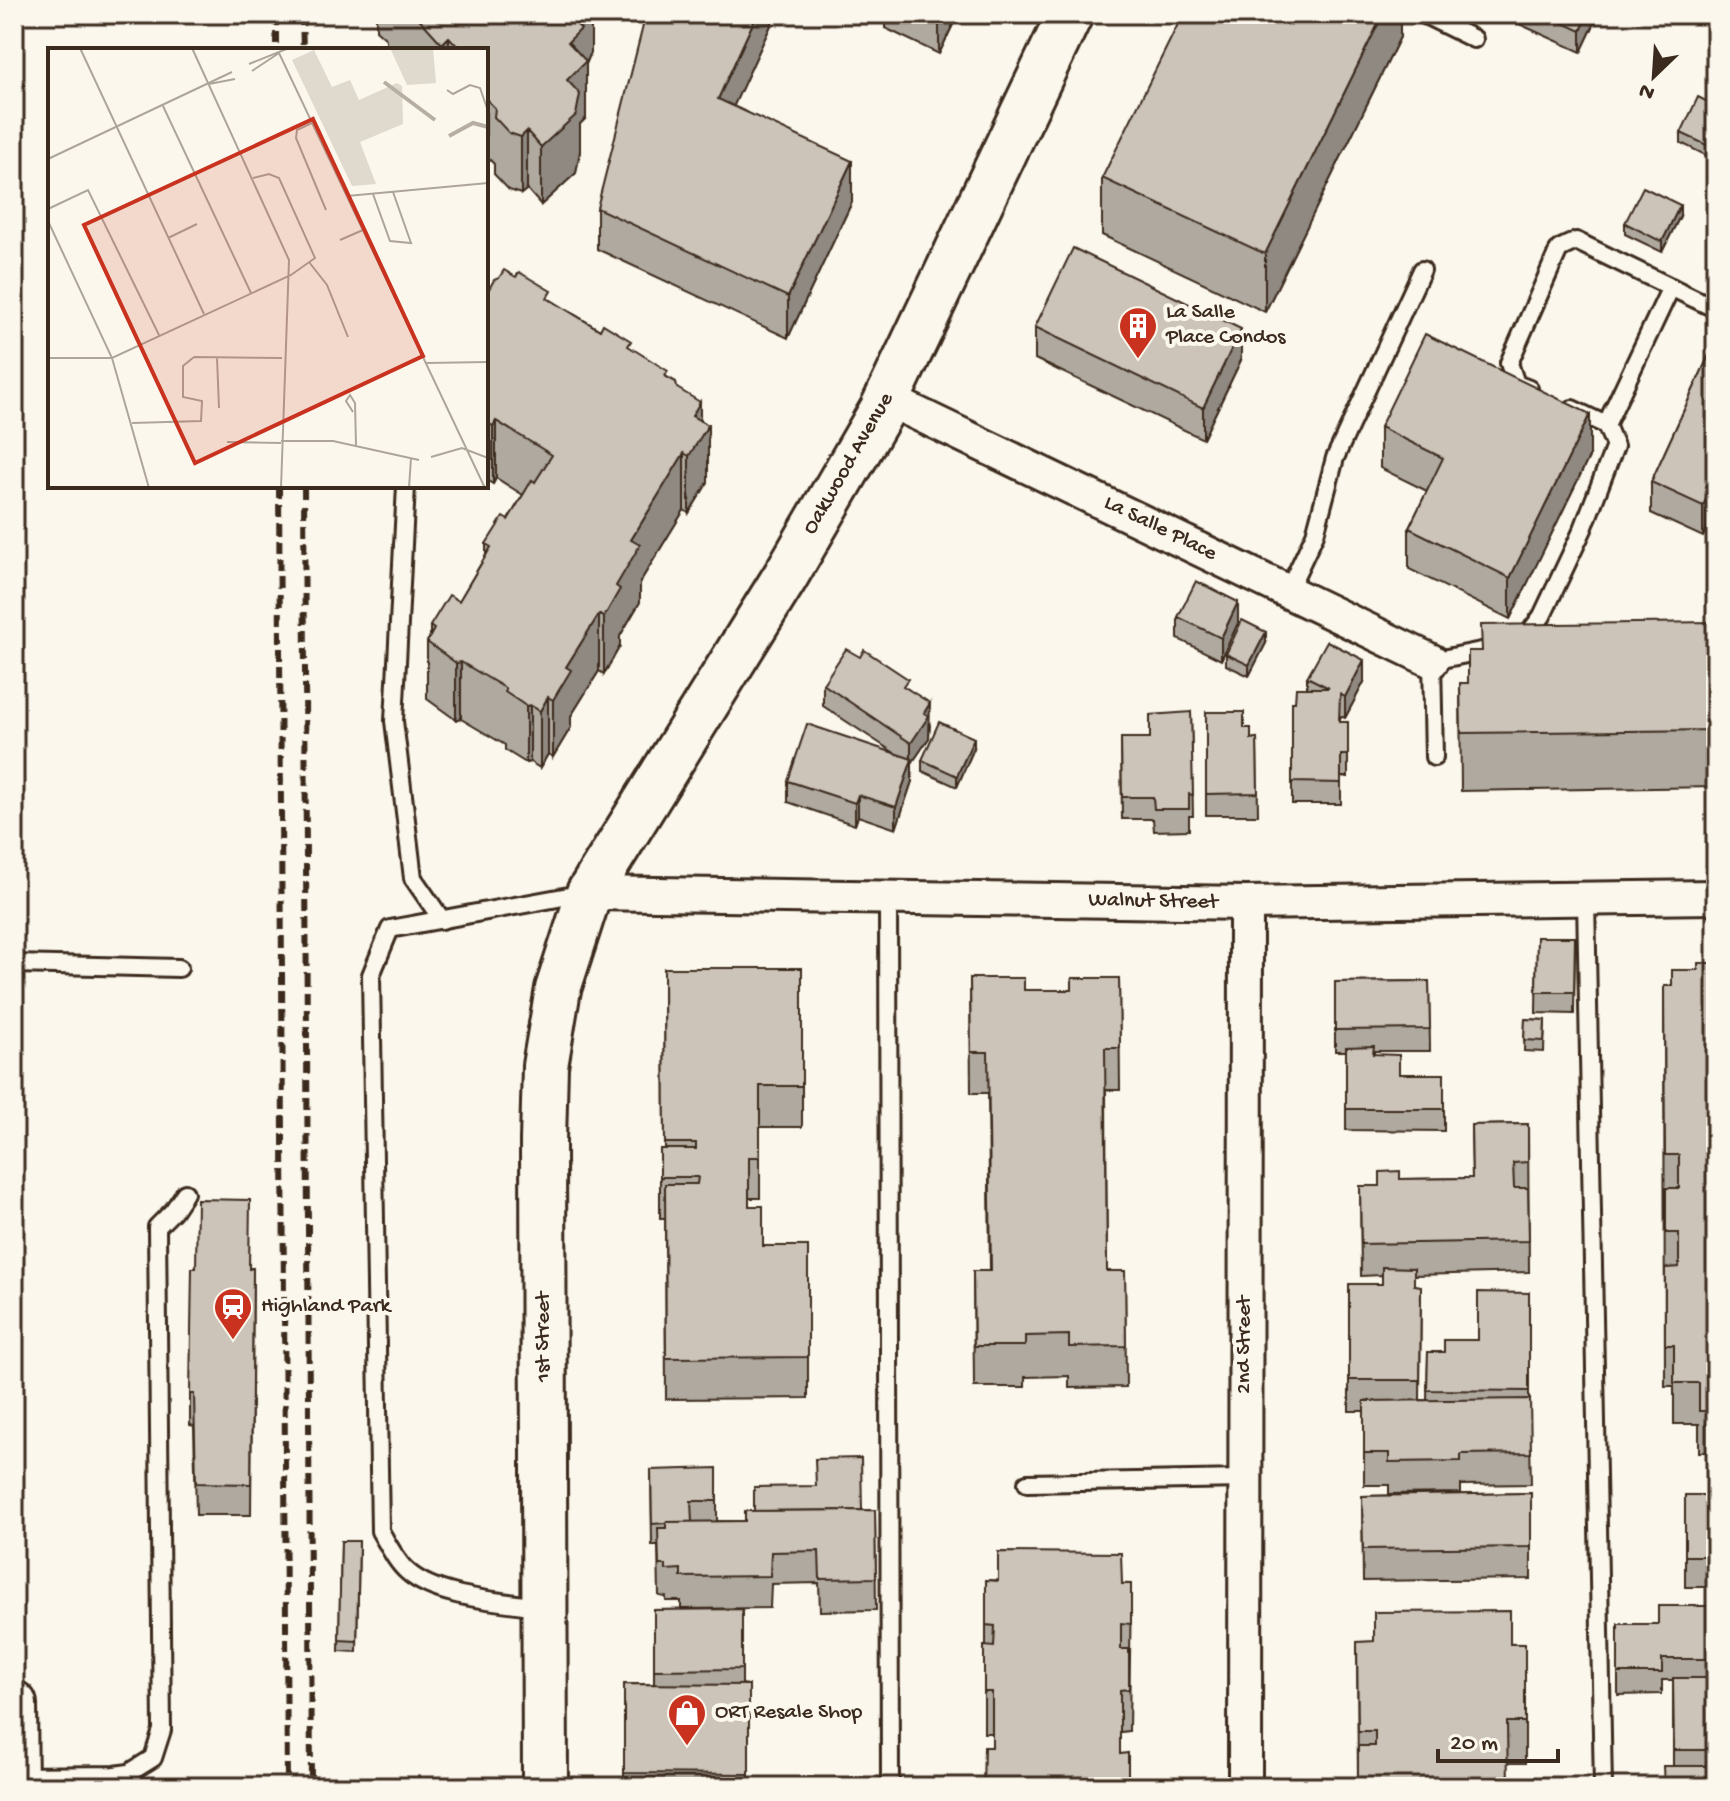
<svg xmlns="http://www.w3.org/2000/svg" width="1730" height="1801" viewBox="0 0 1730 1801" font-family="'Gochi Hand',sans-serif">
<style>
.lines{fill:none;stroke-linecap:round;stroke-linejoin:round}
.lane-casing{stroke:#3b2a1e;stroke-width:22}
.street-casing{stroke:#3b2a1e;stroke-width:38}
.secondary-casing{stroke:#3b2a1e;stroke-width:50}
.lane{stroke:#fbf7ec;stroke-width:16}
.street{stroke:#fbf7ec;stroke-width:32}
.secondary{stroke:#fbf7ec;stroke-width:44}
.rail{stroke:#3b2a1e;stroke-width:6;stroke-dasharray:12 6;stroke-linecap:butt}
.wall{fill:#afa99f;stroke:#3b2a1e;stroke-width:2}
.shaded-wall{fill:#8f8982;stroke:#3b2a1e;stroke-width:2}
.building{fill:#ccc4b9;stroke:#3b2a1e;stroke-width:2}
.labels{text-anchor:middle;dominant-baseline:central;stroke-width:8;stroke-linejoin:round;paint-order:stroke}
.poi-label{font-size:22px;fill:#3b2a1e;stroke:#fbf7ec;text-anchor:start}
.street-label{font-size:22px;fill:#3b2a1e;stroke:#fbf7ec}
.inset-river{fill:none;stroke:#b6aea2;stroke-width:4}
.inset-road{fill:none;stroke:#aea59a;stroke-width:2}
.view{fill:#c8321e;fill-opacity:0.15;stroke:#c8321e;stroke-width:4}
.inset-edge{fill:none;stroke:#3b2a1e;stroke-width:4}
</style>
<rect width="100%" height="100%" fill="#fbf7ec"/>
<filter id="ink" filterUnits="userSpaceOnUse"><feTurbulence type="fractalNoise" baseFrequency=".0125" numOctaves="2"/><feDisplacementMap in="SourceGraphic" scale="16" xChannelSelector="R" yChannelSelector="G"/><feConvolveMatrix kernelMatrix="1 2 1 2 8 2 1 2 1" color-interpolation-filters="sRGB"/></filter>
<g filter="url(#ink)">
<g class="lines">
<g class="lane-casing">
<g id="lane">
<path d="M1423,14L1474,39"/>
<path d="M1529,389L1516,384L1509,363L1559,249L1576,241L1716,309"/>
<path d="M1606,425L1671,287"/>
<path d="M406,486L394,721L413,878L442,920"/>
<path d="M1288,591L1315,534L1335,458L1422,270"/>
<path d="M1523,641L1542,616L1583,529L1615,446L1606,425L1572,409"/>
<path d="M1434,757L1432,661L1501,647"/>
<path d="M888,897L890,1787"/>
<path d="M1586,899L1603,1787"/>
<path d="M14,964L179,968"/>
<path d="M1027,1483L1245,1479"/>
<path d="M544,1608C505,1601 438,1599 408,1572C396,1562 388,1544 380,1531L371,975L390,929L585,893"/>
<path d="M16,1776L115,1775L129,1773L153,1758L162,1730L157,1227L173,1211L185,1193"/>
</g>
</g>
<g class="street-casing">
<g id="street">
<path d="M887,399L1432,661"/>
<path d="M589,893L1246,903L1716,897"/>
<path d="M1245,1787L1246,903"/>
</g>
</g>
<g class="secondary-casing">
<g id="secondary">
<path d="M14,1704L15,1787"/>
<path d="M545,1787L543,1141L545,1066L558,989L589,893L785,577L882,410L1070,14"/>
</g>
</g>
<use href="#lane" class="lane"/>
<use href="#street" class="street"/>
<use href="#secondary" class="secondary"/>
<g class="rail">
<path d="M276,14V50"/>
<path d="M302,14L303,50"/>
<path d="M279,486L287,1787"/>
<path d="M304,486L311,1787"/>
</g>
</g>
<g class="wall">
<path d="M376,14H591V52L586,64V118L580,124V151L576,173L541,205L527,189L521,194L509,190L494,174V164L486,156V50H388L386,48V39L376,30Z"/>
<path d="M772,14V23L733,106L852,202L788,338L597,249V208Z"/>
<path d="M885,14H958L939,54L885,28Z"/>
<path d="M1400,14V37L1265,312L1102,235V178Z"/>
<path d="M1517,14H1599L1581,52L1517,23Z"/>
<path d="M1716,106L1715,160L1681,143V133Z"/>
<path d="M1680,216L1662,252L1625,234V223Z"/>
<path d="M486,294L551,300L631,349L668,378L677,388L700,421L708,482L689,513L684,510L640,582V602L620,636V646L604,674L599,671L571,716V727L553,757L548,754L540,768L530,762L526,763L505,750V745L461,719L456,720L427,699V642L430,636V626L459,601L486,555V544L508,520L523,495L496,478L493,484L486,480Z"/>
<path d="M1035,327L1241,360L1203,439L1035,359Z"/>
<path d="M1716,340V509L1703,537L1651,513V482Z"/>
<path d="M1380,427L1590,455L1510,619L1409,569V528L1427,491L1380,468Z"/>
<path d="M1178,617L1238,623L1221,660L1178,639Z"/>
<path d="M1716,622V787L1461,791L1460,683H1468L1481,651Z"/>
<path d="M1266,643L1249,676L1226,665V654Z"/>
<path d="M1307,677L1364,682L1345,718L1340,716V722H1348V777H1341V804H1292V702H1295L1307,688Z"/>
<path d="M823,684L908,689L930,725L929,738L912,763V781L896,829L858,816L855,825L788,802V781L896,754L823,706Z"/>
<path d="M1191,712L1193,816H1189V830L1154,831L1153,819H1122L1121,738H1150Z"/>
<path d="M1206,712L1244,728L1251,739L1257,738L1258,815H1206Z"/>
<path d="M974,748L957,787L922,771V760Z"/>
<path d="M1537,937H1575L1574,1014L1536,1013Z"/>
<path d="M1716,963V1452H1699V1424H1674V1386H1665L1664,986H1672L1698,970Z"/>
<path d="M664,968H802V1127H760V1198H749V1206L763,1246H808V1398L666,1399L665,1218H660V1149H665Z"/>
<path d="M970,978L1024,990H1072L1119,978L1120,1090H1106L1107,1271H1125L1126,1387L1069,1388V1376L1025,1377V1387H974L973,1271H990L988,1093H971Z"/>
<path d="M1429,981L1430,1051H1374V1054L1399,1074H1444V1131L1346,1130V1051H1335V982Z"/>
<path d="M1525,1019L1545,1020L1544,1052L1524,1051Z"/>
<path d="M1528,1124L1529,1272L1414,1275V1285L1421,1286L1420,1400H1427L1428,1352H1444L1478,1340L1529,1293V1399L1531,1484L1461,1485V1493L1389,1494V1485H1364V1411H1349V1284H1382V1275L1361,1276L1360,1186H1380L1400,1179L1472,1178L1471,1125Z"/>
<path d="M250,1268H253L251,1515H196L194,1426L190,1425V1394Z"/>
<path d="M651,1470L717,1501V1521H745L875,1510L876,1610L820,1611L819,1583L771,1584L770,1608L681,1609V1601H666V1597L659,1596L658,1545H652Z"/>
<path d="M1531,1493V1579L1363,1581L1362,1496Z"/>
<rect x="1685" y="1495" width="31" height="92"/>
<path d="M341,1541H359L357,1652L339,1651Z"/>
<path d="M986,1580L1131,1584L1129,1731L992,1747V1733H984V1646H986Z"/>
<path d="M1716,1606V1680H1712V1691H1716V1787L1673,1766V1680H1662V1694L1618,1695V1624H1658Z"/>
<path d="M742,1609V1684L749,1685V1787H624V1684H654V1610Z"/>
<path d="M1357,1642L1525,1644V1763H1508L1358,1787Z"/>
</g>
<g class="shaded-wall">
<path d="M583,14H591V52L586,64V118L580,124V151L576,173L541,205V147L568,42L578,26Z"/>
<path d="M757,14H772V23L718,140V99Z"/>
<path d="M942,14H958L939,54V22Z"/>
<path d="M1383,14H1400V37L1265,312V254Z"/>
<path d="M1588,14H1599L1581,52V31Z"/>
<path d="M449,37V50H442V44Z"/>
<path d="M527,131V189L521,194V137Z"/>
<path d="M852,161V202L788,338V297Z"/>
<path d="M1680,205V216L1662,252V242Z"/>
<path d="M1241,329V360L1203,439V408Z"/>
<path d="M700,402V437L708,425V482L689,513V456L692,416Z"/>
<path d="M1590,414V455L1510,619V578Z"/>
<path d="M496,421V478L493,484V426Z"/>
<path d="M684,453V510L640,582V602L620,636V646L604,674V617L616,586L631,540Z"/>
<path d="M1716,477V509L1703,537V506Z"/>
<path d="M1238,602V623L1221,660V638Z"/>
<path d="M599,614V671L571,716V727L553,757V700L566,667Z"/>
<path d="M1266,632V643L1249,676V665Z"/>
<path d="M1364,660V682L1345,718V697Z"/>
<path d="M461,662V719L456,720V663Z"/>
<path d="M548,697V754L540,768V711Z"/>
<path d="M930,703L929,738L912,763V781L896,829V807L911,762V743L924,713Z"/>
<path d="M530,705V762L526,763V706Z"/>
<path d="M974,738V748L957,787V776Z"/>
<path d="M858,795V816L855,825V803Z"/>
</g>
<g class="building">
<path d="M415,14H583L578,26L581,29L568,42L586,61L567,80L580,94L576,115L541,147L527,131L521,137L509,133L494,117L495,108L486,99V50H461L449,37L442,44Z"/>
<path d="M646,14H757L718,99L852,161L788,297L597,208Z"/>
<path d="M922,14H942L939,22Z"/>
<path d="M1183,14H1383L1265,254L1102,178Z"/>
<path d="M1544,14H1588L1581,31Z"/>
<path d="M1698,97L1716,106L1715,149L1681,133Z"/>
<path d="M1643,187L1680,205L1662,242L1625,223Z"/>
<path d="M1073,248L1241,329L1203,408L1035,327Z"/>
<path d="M504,270L516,277L519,272L551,291L547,298L600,330L603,324L631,341L628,346L668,371L665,376L676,382L677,388L700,402L692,416L708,425L689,456L684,453L631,540L640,545L616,586L620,589L604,617L599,614L566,667L571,670L553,700L548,697L540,711L530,705L526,706L505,692V688L461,662L456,663L427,642L434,629L430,626L449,595L459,601L491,547L486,544L503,517L508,520L532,480L535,482L552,455L496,421L493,426L486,422V294L494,280L499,278Z"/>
<path d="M1425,334L1590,414L1510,578L1409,528L1443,458L1380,427Z"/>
<path d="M1716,340V477L1703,506L1651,482Z"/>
<path d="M1196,581L1238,602L1221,638L1178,617Z"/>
<path d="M1242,620L1266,632L1249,665L1226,654Z"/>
<path d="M1716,622V730L1461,733L1460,683H1468V651H1482L1481,625Z"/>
<path d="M1327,641L1364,660L1345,697L1340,694L1339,722H1348V755H1341V783L1292,782V702H1295L1296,688H1329L1307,677Z"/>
<path d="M846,649L860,657L864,650L908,679L903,686L930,703L924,713L929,716L911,743L823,684Z"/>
<path d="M1191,712L1193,795L1189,794V809H1154L1153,797H1122L1121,738H1150V715Z"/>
<path d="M1206,712H1244V728H1251V739L1257,738L1258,793L1206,794Z"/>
<path d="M939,722L974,738L957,776L922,760Z"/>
<path d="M807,724L912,759L896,807L858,795L855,803L788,781Z"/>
<path d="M1537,937H1575L1574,992H1536Z"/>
<path d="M1698,963H1716V1411H1699V1383H1674V1345H1665V1268L1679,1267V1233H1666V1188H1679V1155H1665L1664,986H1672V970H1698Z"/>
<path d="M664,968H802V1086H760V1157H749V1206H763V1246H808V1357L666,1358L665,1184H697L698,1177H660V1149H696V1143H665Z"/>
<path d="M970,978H1024V990H1072V978H1119L1120,1048H1105L1107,1271H1125L1126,1346L1069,1347V1335L1025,1336V1346H974L973,1271H991L988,1052H971Z"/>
<path d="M1429,981L1430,1029L1335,1030V982Z"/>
<path d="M1525,1019L1545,1020L1544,1041L1524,1040Z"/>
<path d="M1374,1046L1373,1054L1399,1055V1074H1444V1109H1346V1047Z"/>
<path d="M1528,1124V1162L1513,1163L1514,1188H1528L1529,1241L1361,1244L1360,1186H1380V1172L1400,1171V1179L1472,1178L1471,1125Z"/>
<path d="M197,1199L250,1200L249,1269L253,1268L251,1484L196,1483L194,1394H190L192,1268H196Z"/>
<path d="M1382,1267L1414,1268V1285L1421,1286L1420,1380H1349V1284H1382Z"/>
<path d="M1478,1292L1529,1293V1391L1427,1390L1428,1352H1444V1340H1478Z"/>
<path d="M1530,1399L1531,1453L1461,1454V1461L1389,1462V1453H1364V1401Z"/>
<path d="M861,1458L862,1510L754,1511V1487L816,1486L815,1459Z"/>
<path d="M717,1468V1501H691L692,1522H666V1523L652,1524L651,1470Z"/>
<path d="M1531,1493V1547L1363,1549L1362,1496Z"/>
<rect x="1685" y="1495" width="31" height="61"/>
<path d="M875,1510L876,1578L820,1579L819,1551L771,1552L770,1576L681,1577V1569L666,1570V1565H659L658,1528H666V1522L745,1521V1511Z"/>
<path d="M341,1541H359L357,1641L339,1640Z"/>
<path d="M998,1552L1121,1553L1122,1584H1131V1624L1121,1623V1649H1129V1689L1120,1690V1754L1128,1753V1787H983L984,1747H992V1692H984V1646L994,1647L995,1626L986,1625V1580L998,1581Z"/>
<path d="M1658,1606H1716V1659H1662V1673H1618V1624H1658Z"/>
<path d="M742,1609V1669L654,1670V1610Z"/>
<path d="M1510,1611V1644H1525V1722H1507L1508,1787H1358V1746H1375V1731H1358L1357,1642L1374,1641V1612Z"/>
<path d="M1673,1678H1712V1691H1716V1750H1674Z"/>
<path d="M624,1684L749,1685V1774L624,1773Z"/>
<path d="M1663,1766H1716V1787H1664Z"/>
</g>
</g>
<defs>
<g id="building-pin" transform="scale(2)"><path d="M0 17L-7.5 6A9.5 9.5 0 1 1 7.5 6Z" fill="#c8321e" stroke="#fbf7ec"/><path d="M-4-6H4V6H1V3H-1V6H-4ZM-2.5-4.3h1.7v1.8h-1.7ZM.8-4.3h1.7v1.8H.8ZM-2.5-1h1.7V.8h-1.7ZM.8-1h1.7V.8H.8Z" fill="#fff"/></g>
<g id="station-pin" transform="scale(2)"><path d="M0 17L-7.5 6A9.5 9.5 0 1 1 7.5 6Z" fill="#c8321e" stroke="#fbf7ec"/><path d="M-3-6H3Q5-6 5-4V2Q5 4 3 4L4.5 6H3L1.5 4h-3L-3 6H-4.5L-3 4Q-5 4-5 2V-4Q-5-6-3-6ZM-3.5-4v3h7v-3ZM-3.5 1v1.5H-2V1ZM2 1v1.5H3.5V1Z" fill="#fff"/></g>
<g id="shop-pin" transform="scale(2)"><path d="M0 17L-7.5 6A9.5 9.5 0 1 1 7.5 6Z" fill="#c8321e" stroke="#fbf7ec"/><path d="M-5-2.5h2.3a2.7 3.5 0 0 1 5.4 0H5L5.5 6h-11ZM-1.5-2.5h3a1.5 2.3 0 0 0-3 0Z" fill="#fff"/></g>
</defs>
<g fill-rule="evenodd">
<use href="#building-pin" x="1138" y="326"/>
<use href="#station-pin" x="233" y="1307"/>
<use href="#shop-pin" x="687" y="1713"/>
</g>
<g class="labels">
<g class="poi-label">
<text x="1166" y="313">La Salle<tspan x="1166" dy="25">Place Condos</tspan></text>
<text x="261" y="1307">Highland Park</text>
<text x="715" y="1713">ORT Resale Shop</text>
</g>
<g class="street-label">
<text transform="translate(849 464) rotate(-60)">Oakwood Avenue</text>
<text transform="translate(1160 529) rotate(26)">La Salle Place</text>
<text transform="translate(1153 902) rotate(1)">Walnut Street</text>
<text transform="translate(544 1337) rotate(-90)">1st Street</text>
<text transform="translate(1245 1345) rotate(-90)">2nd Street</text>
</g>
</g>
<g transform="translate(48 48)">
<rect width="440" height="440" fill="#fbf7ec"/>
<path d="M342,0H385L388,35L359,37ZM266,2L284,39L302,32L311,52L349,35L354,38L355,76L312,94L328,136L304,138L244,12Z" fill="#dfd9ce"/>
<path class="inset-river" d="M336,34L387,72M401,88L425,75L440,79"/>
<path class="inset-road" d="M32,0L156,266M144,0L241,212L233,440M231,5L437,440M201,16L241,0M204,23L231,5M161,36L187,31M399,42L405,46L422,37L432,40L440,63M115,58L203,245M264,75L249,82L248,90L278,162M0,111L184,24M325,146L342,193L363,195L345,144M299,148L440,135M0,161L40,142L111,287M0,173L64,310L101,440M120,190L149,176M292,192L315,182M261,214L279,237L300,289M146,309L234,310M0,310H64L243,227L267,210L231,130L221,126L205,130M169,310L171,360M378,315L440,314M305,364L298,353L302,347L307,355L308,397M84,375L153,373L154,353L135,349V318L146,309M233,393H285L371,412M179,394L233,395M383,409L414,400L440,410M361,440L363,410"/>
<path class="view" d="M265,71L375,308L147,415L36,177Z"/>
<rect width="440" height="440" class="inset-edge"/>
</g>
<rect width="1730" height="1801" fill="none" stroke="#fbf7ec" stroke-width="48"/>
<rect x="24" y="24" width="1682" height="1753" fill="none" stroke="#3b2a1e" stroke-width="3" filter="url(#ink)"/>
<g transform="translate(1654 76) rotate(205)" stroke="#fbf7ec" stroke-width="6" paint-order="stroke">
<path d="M0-6L14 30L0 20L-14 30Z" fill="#3b2a1e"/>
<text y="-12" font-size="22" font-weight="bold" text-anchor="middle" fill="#3b2a1e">N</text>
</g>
<path d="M1438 1749v12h120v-12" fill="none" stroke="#3b2a1e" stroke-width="4"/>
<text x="1450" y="1749" font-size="24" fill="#3b2a1e" stroke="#fbf7ec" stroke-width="6" paint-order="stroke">20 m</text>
</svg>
